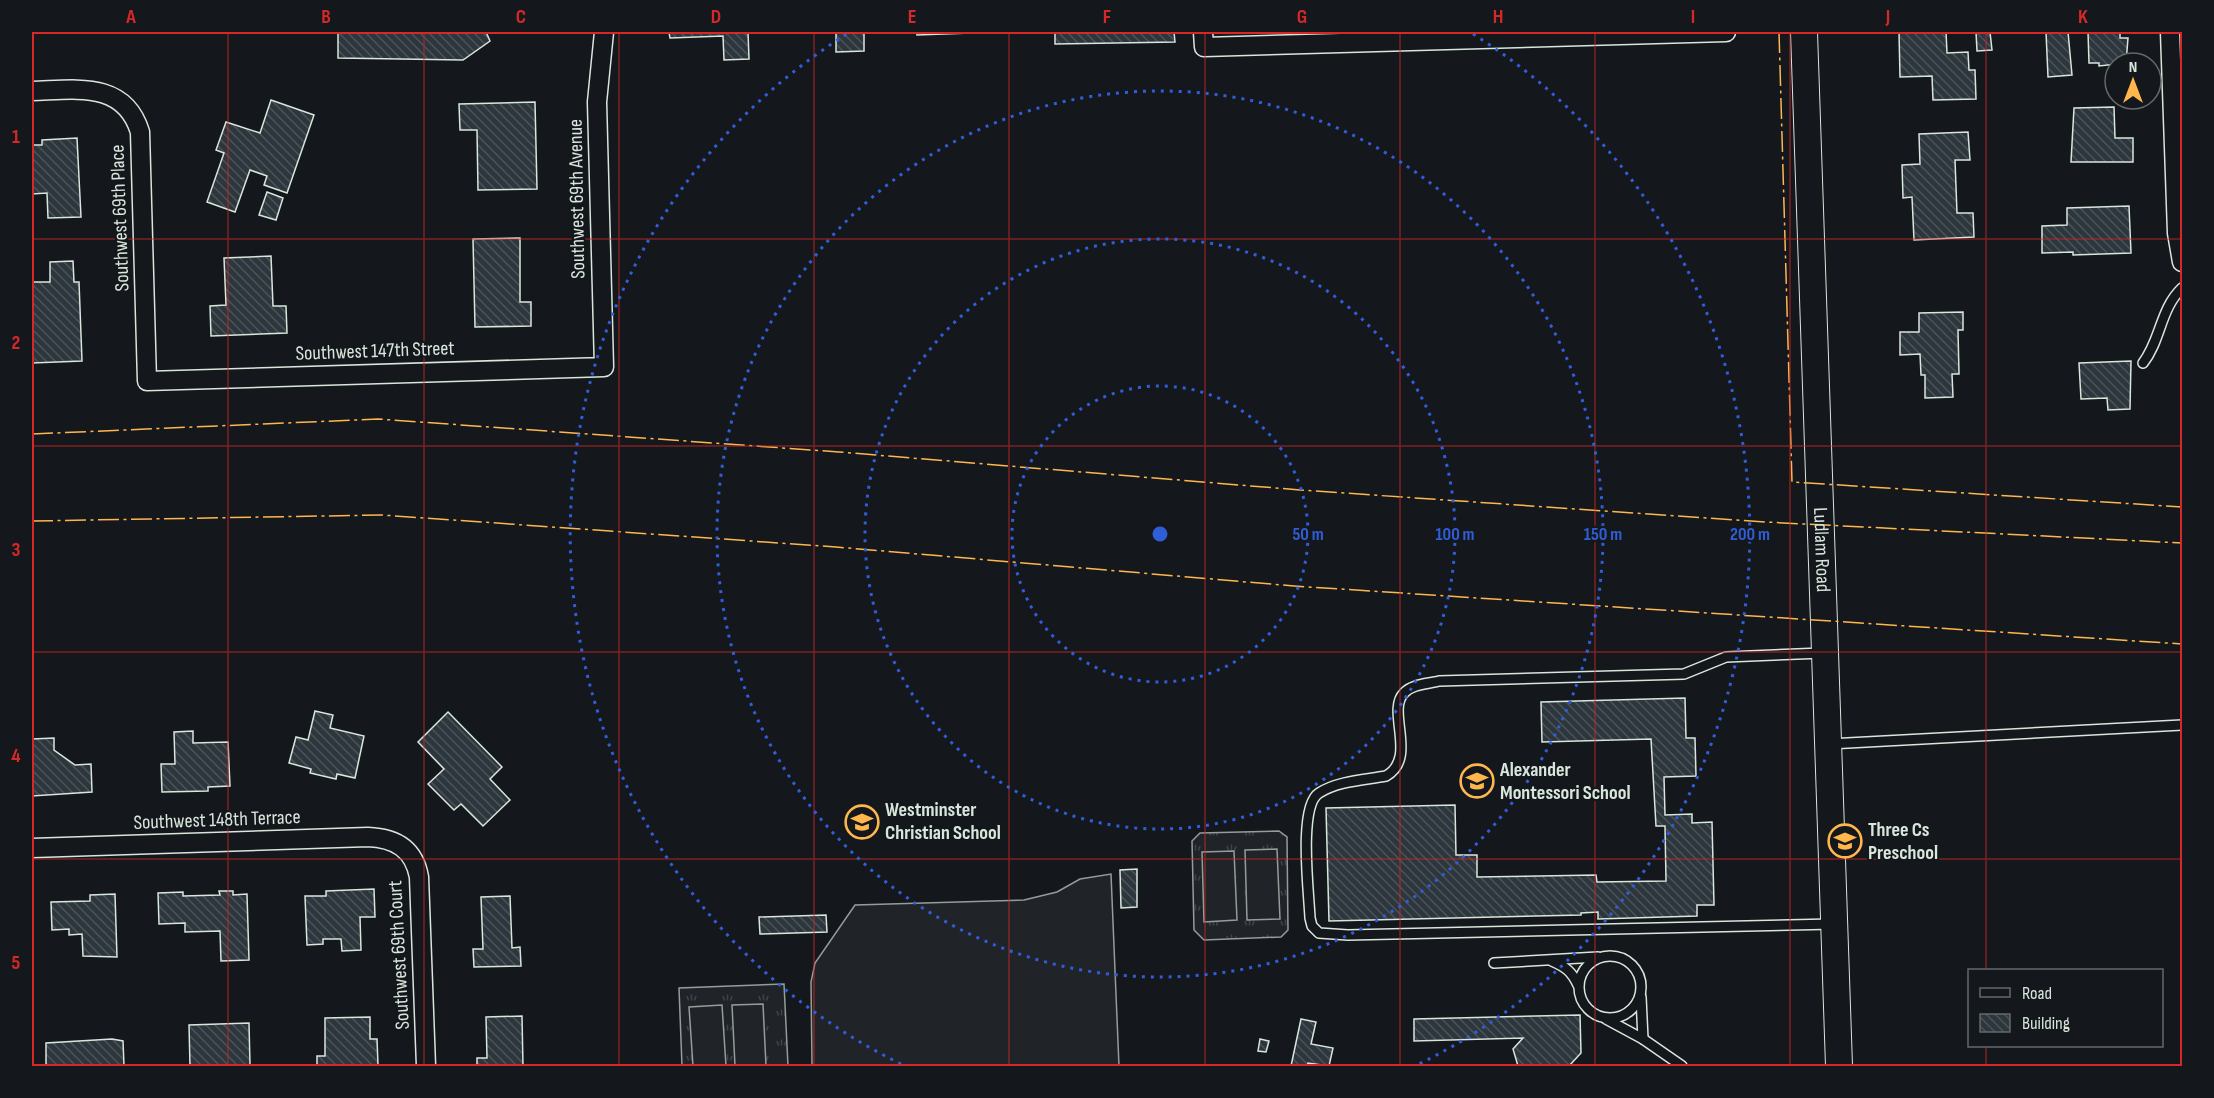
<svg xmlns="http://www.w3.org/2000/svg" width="2214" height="1098" viewBox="0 0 2214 1098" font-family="'Sofia Sans Condensed',sans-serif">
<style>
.grass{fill:url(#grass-tufts);stroke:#939e99;stroke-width:1.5}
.garden{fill:#202428;stroke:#939e99;stroke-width:1.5}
.building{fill:url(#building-back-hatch);stroke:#d8e6dc;stroke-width:1.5}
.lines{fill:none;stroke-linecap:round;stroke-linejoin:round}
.lane-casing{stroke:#d8e6dc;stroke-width:12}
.street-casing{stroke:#d8e6dc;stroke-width:21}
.secondary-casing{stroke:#d8e6dc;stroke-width:28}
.lane{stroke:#14181c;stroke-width:9}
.street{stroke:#14181c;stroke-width:18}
.secondary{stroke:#14181c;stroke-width:26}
.power{stroke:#ffb74d;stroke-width:1.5;stroke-dasharray:21 4.5 3 4.5;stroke-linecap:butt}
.grid{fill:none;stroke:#d62828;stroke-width:1.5;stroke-opacity:0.55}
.ring{fill:none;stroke:#305dd8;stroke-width:3;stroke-dasharray:3 6}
.labels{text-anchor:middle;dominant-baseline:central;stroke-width:4.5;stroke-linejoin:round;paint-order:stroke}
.street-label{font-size:20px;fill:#d8e6dc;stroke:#14181c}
.poi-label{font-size:20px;font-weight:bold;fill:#d8e6dc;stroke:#14181c;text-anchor:start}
.centre{fill:#305dd8;stroke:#14181c;stroke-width:3}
.ring-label{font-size:18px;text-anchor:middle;font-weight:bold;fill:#305dd8;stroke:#14181c;stroke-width:4.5;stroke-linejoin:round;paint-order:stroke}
.neatline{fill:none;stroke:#d62828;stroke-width:2}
.grid-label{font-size:20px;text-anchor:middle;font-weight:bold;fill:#d62828}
</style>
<defs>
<pattern id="grass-tufts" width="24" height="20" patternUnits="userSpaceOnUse" patternTransform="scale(1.5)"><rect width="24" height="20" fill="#202428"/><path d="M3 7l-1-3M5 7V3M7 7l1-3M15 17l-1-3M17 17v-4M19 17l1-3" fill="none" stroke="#404447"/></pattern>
<pattern id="building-back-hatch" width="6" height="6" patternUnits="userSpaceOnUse" patternTransform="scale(1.5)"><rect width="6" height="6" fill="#2c363c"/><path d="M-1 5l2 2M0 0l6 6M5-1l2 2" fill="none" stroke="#4a5358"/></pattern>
</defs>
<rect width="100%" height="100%" fill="#14181c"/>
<g class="grass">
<path d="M1279,831L1287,837L1288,930L1281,937L1204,940L1194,930L1192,841L1200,833Z"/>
<path d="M784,984L788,1066H682L679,988Z"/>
</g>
<g class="garden">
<path d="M1277,849L1280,919L1247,920L1245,850Z"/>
<path d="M1234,851L1237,920L1204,922L1202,852Z"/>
<path d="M1111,874L1119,1066H812L811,982L815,963L855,905L1024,900L1057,892L1080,879Z"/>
<path d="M763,1004L766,1066H735L732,1005Z"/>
<path d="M722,1005L726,1066H693L689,1007Z"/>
</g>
<g class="building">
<path d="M338,32H486L490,41L463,60L338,58Z"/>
<path d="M669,32H748L749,59L724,60L723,36L670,38Z"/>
<path d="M836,32H864V51L836,52Z"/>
<path d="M917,32H999L917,35Z"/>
<path d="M1055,32H1174L1175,42L1055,44Z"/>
<path d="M1899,32H1946L1947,53L1968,52L1969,70H1975L1976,99L1933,100L1932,76L1900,77Z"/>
<path d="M1976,32H1990L1992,50L1977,51Z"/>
<path d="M2046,32H2068L2072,75L2048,77Z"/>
<path d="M2088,32H2120V38H2128L2126,63L2099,66V63H2089Z"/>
<path d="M271,100L314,115L287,193L264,185L267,176L250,170L235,212L207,202L224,153L216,150L226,122L260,133Z"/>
<path d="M535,102L537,189L478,190L477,130H460L459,104Z"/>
<path d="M2114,107L2115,138H2133V162H2071L2074,108Z"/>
<path d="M1968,132L1970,160H1955L1957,213H1973L1974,237L1914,240L1912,197L1903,198L1902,165L1920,164L1919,134Z"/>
<path d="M77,138L81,217L48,218L47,193L32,194V145H42V140Z"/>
<path d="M267,192L283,198L276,220L259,215Z"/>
<path d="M2129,206L2131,253L2073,255V252L2042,253V226L2067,225V208Z"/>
<path d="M520,238V302H531V326L475,327L473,239Z"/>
<path d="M271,256L273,306H286L287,333L211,336L210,306L226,305L224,258Z"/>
<path d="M73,261L74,282H79L82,361L32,363V282H50V262Z"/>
<path d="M1963,312V330H1958L1959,374H1952L1953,397L1925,398V375H1921L1920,354L1900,355V332H1919V313Z"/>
<path d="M2131,361L2130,409L2108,410L2107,398L2081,399L2079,363Z"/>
<path d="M1685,698L1686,738H1695L1696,776L1664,777L1665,815L1692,814V823L1712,822L1714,905H1697V916L1598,919V912L1581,913V915L1329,921L1326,808L1455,805L1456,855H1477V877L1596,875L1597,882L1666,881L1665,826H1656L1651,739L1542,742L1541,702Z"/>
<path d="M315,711L333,715L330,728L364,736L355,778L337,774L336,779L310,773L311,769L289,763L296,737L308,740Z"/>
<path d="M448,712L502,767L490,779L510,800L483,826L461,804L454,810L428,784L444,769L418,742Z"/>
<path d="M193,731V743L228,742L230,786L208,787V791L162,792L161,764H175L174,732Z"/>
<path d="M54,738V750L75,765L91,764L92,792L32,796V739Z"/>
<path d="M1137,869V907L1121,908L1120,870Z"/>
<path d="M374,889L375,917H360L361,950L342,951L341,939H323V944L307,945L305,896H326V891Z"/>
<path d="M219,891H233V895L247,894L249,960L221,961L220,931L185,932V923L159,924L158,893L183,892V896L220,895Z"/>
<path d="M115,894L117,957L83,956L82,934L69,935V929L52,930L51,902L90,901V895Z"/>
<path d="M510,896L512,948L520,947L521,966L474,967L473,949H483L481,897Z"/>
<path d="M826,915L827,932L760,934L759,917Z"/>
<path d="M1580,1015L1581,1053L1569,1066H1518L1513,1049L1523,1038L1414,1041V1019Z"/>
<path d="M522,1016L523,1066H477V1058H487L486,1017Z"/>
<path d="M370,1017V1039H377L378,1065L317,1066V1056H325V1018Z"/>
<path d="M1301,1019L1316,1022L1311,1044L1333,1048L1329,1066L1308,1063L1307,1066H1291Z"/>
<path d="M249,1023L250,1065L190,1066L189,1025Z"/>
<path d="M112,1039L123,1041L124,1066H46V1043Z"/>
<path d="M1260,1039L1269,1041L1266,1052L1258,1051Z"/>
</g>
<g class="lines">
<g class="lane-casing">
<g id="lane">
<path d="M2143,363C2161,340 2160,309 2182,288"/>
<path d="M1823,653L1726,657L1684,674L1439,681C1428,684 1412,684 1404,693C1386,711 1418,758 1386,776C1364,780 1338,781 1319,793C1298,806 1309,893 1310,918L1312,926L1319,933L1348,935L1833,924"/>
<path d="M1829,744L2182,725"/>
<circle cx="1610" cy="987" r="31"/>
<path d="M1552,961C1566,967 1572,972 1578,985"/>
<path d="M1494,963L1598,957"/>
<path d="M1641,997L1643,1039"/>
<path d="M1606,1019L1643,1039L1682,1066"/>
</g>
</g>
<g class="street-casing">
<g id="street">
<path d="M1203,32L1204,47L1726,32"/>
<path d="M2170,32L2177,233L2182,262"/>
<path d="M32,91C75,90 124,80 140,132L147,381L604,367L597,102L604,32"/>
<path d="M32,848L368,837C395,838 414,849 419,877L426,1066"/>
</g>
</g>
<g class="secondary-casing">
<g id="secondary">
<path id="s1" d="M1804,32L1839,1066"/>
</g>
</g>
<use href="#lane" class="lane"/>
<use href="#street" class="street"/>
<use href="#secondary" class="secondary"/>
<g class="power">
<path d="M1779,32L1792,482L2182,507"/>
<path d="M32,434L378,419L839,452L1300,490L1765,522L2182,543"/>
<path d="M32,521L382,515L836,547L1294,586L2182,644"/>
</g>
</g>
<path class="grid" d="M228,32V1066M424,32V1066M619,32V1066M814,32V1066M1009,32V1066M1205,32V1066M1400,32V1066M1595,32V1066M1790,32V1066M1986,32V970M32,239H2182M32,446H2182M32,652H2182M32,859H2182M1986,1046V1066"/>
<g class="ring">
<circle cx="1160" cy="534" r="148"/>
<circle cx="1160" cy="534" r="295"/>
<circle cx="1160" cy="534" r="443"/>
<path d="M901 1064A590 590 0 0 1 847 34M1473 34A590 590 0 0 1 1419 1064"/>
</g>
<defs>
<g id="school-ring" transform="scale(1.725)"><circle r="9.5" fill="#14181c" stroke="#ffb74d" stroke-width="1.5"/><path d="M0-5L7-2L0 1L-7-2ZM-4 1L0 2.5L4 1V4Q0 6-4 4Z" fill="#ffb74d"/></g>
</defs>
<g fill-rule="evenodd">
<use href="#school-ring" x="1477" y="781"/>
<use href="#school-ring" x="862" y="822"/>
<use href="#school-ring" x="1845" y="841"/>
</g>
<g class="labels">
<g class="street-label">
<text transform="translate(577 199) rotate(-91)">Southwest 69th Avenue</text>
<text transform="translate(120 218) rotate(-92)">Southwest 69th Place</text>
<text transform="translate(375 351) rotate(-2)">Southwest 147th Street</text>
<text stroke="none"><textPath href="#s1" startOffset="518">Ludlam Road</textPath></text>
<text transform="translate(217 820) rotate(-2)">Southwest 148th Terrace</text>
<text transform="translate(399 955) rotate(-93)">Southwest 69th Court</text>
</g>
<g class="poi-label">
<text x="1500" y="770">Alexander<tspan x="1500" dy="23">Montessori School</tspan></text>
<text x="885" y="810">Westminster<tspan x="885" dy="23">Christian School</tspan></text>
<text x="1868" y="830">Three Cs<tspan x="1868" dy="23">Preschool</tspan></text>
</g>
</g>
<circle cx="1160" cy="534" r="9" class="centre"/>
<g class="ring-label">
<text x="1308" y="540">50 m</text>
<text x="1455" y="540">100 m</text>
<text x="1603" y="540">150 m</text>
<text x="1750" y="540">200 m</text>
</g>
<rect width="2214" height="1098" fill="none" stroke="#14181c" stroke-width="66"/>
<rect x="1968" y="969" width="195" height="78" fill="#14181c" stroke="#626a69" stroke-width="1.5"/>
<rect x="1980" y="988" width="30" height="9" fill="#14181c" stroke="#626a69" stroke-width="1.5"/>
<text x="2022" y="999" font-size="18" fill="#d8e6dc">Road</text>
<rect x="1980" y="1014" width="30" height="18" fill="url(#building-back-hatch)" stroke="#626a69" stroke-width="1.5"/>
<text x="2022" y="1029" font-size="18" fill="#d8e6dc">Building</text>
<g transform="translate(2133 81)"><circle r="28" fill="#14181c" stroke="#626a69" stroke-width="1.5"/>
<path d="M0-4.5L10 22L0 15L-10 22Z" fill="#ffb74d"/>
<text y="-9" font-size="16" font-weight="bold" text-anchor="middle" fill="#d8e6dc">N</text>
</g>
<rect x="33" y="33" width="2148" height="1032" class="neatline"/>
<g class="grid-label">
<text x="131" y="23">A</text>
<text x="326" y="23">B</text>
<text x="521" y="23">C</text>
<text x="716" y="23">D</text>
<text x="912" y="23">E</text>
<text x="1107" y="23">F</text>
<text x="1302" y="23">G</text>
<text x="1498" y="23">H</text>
<text x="1693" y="23">I</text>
<text x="1888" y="23">J</text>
<text x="2083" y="23">K</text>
<text x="16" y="143">1</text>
<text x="16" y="349">2</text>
<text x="16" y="556">3</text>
<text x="16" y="762">4</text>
<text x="16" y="969">5</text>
</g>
</svg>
